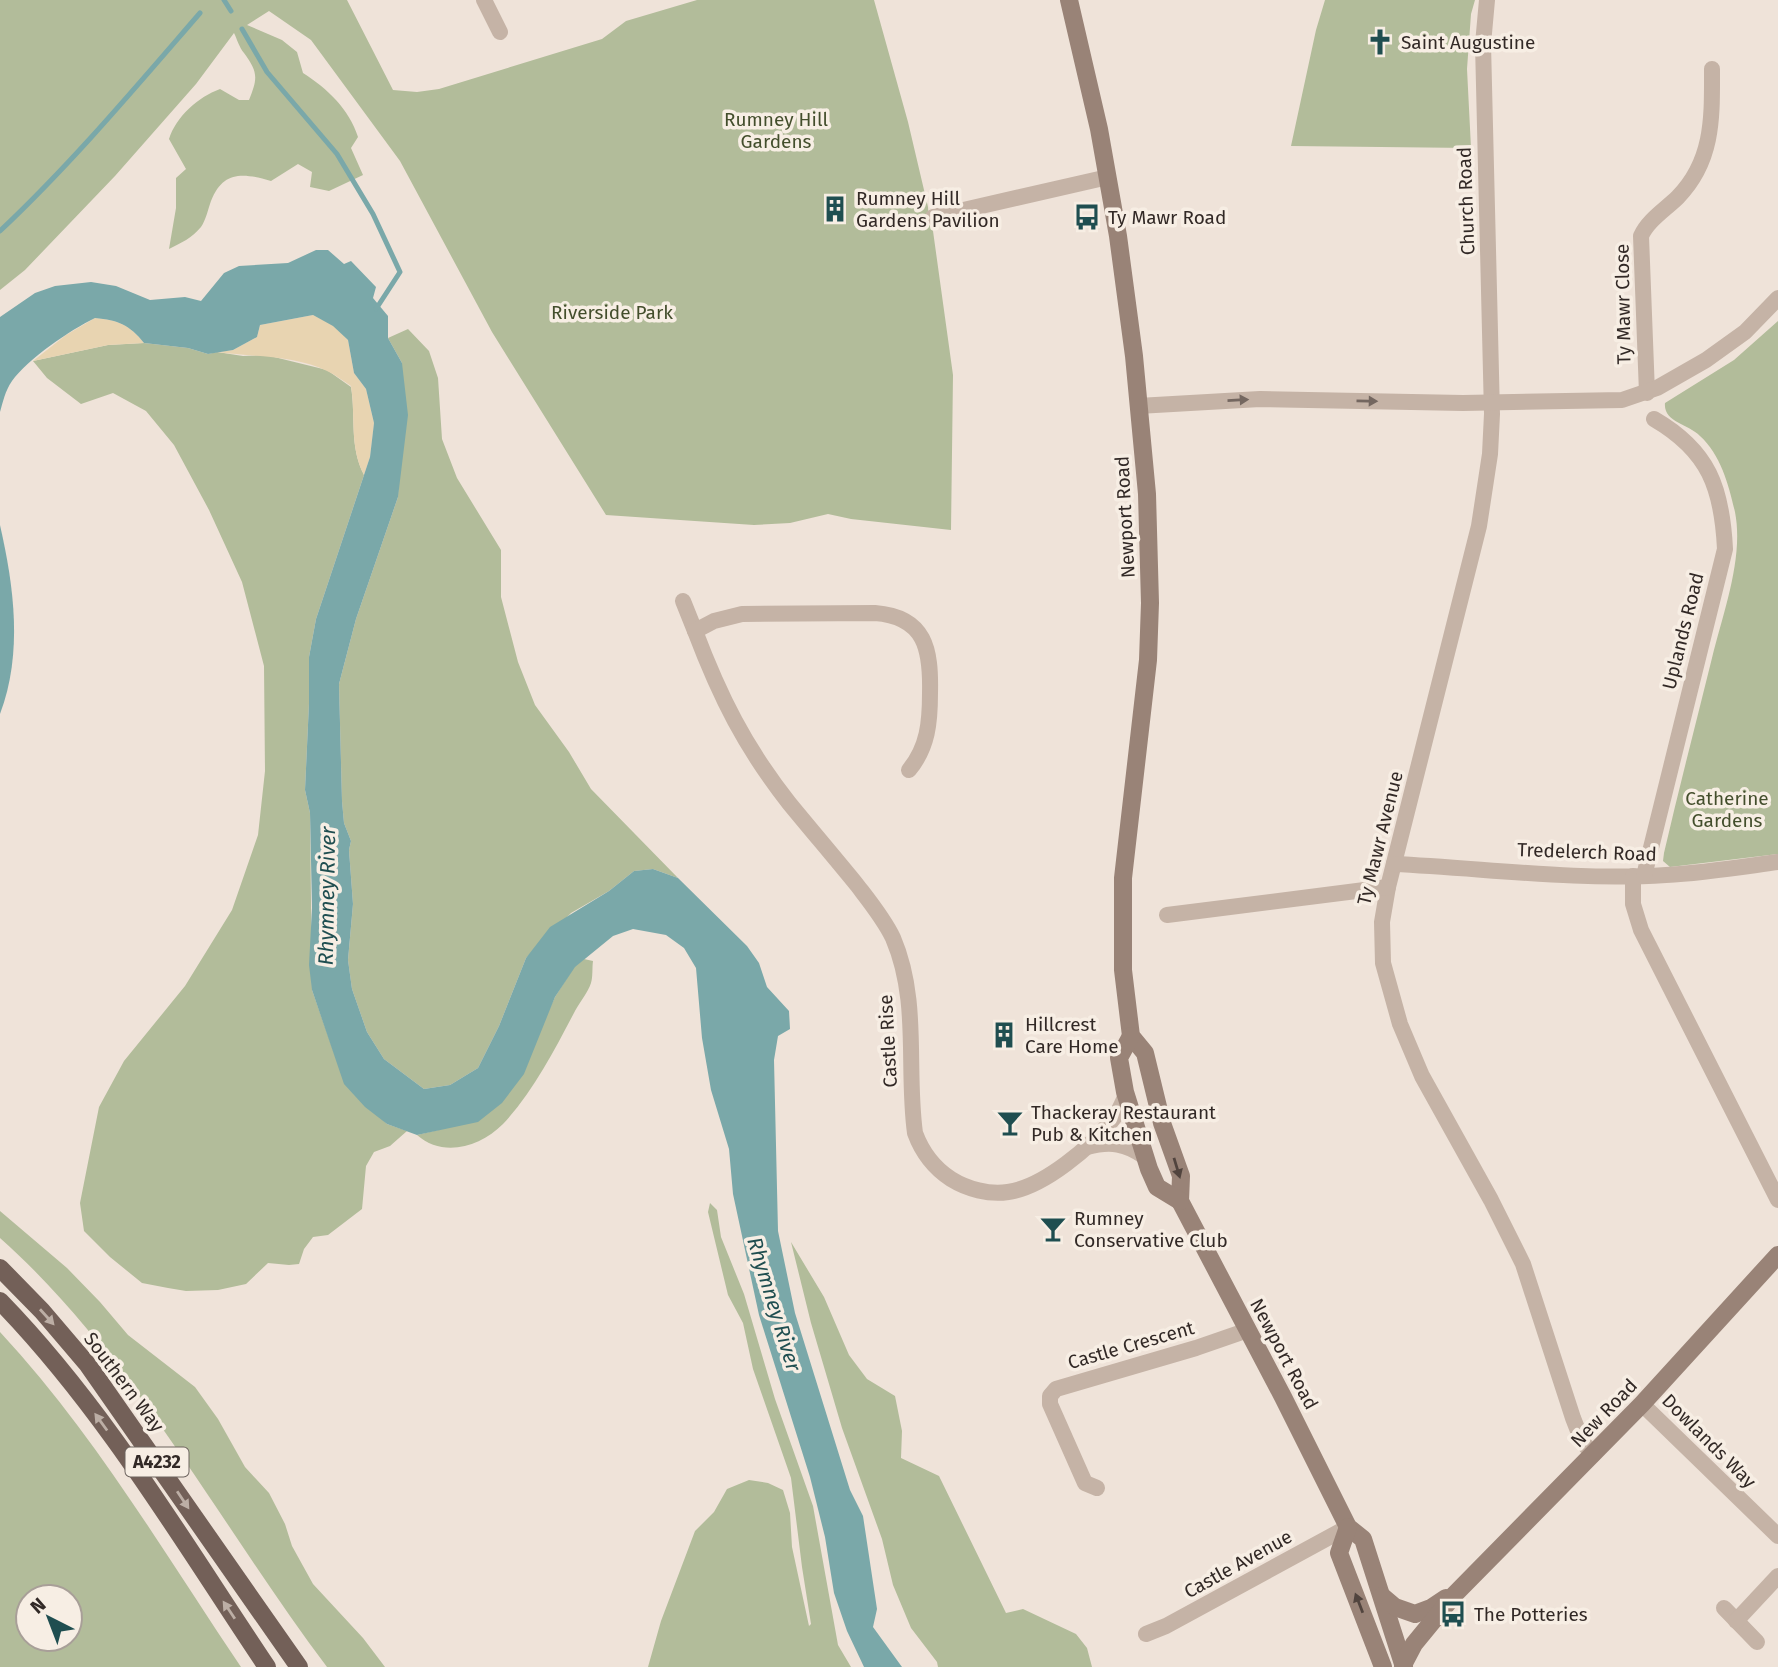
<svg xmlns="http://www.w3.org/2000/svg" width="1778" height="1667" viewBox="0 0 1778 1667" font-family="'Fira Sans',sans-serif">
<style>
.green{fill:#b2bc9a;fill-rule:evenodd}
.sand{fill:#e8d4b1}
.water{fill:#7aa8a9}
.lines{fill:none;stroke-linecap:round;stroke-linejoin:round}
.stream{stroke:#7aa8a9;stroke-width:5}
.street{stroke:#c5b3a6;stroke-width:16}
.secondary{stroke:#998377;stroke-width:18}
.primary{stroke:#736058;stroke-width:18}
.oneway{fill:#746760}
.oneway2{fill:#51443e}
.oneway3{fill:#bcaea5}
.labels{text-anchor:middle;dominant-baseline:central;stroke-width:7;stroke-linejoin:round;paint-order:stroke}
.shield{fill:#f7eee4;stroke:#6d645f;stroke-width:2}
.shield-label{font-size:18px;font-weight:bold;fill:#322926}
.poi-label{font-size:19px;fill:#322926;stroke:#f7eee4;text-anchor:start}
.park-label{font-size:19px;fill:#434e2c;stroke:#f7eee4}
.street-label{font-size:19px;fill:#322926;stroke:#f7eee4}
.water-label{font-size:21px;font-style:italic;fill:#1f4e50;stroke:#f7eee4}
</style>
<rect width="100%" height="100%" fill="#efe3d9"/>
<g class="green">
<path d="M0,0H347L393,90L417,92L439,89L602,39L626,21L697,0H874L908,122L928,207L929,224L933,231L953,375L951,530L851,519L828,514L790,523L754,525L606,515L492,332L400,161L311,40L269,11L247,25L282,40L297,52L303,73C328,89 349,109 358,137L351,148L363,175L329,191L310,187L312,172L298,164L271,181C244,173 223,170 211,201C208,209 206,220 201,227C192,238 181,243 169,249L176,208V178L186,169L169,139C176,117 198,97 220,89L239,100H249C258,78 258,72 244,53C239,47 237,39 234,33L196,84L115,176L25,270L0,290Z"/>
<path d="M1325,0H1475L1471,14L1467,69L1471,148L1291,146L1316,30Z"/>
<path d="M1778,321V854L1670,867L1663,861L1664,853C1679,788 1696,723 1712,658C1723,613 1744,558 1735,512C1729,486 1721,455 1700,436C1688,424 1663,422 1665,403L1734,360Z"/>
<path d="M408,329L429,351L438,378L442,439L457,478L501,550V597L518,662L535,705L569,752L591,789L678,878L653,869L634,871L609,891L571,913L526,958L499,1026L478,1068L450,1085L424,1089L384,1059L367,1032L352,989L348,960L353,904L349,850L351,841L344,823L342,801L339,684L356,619L398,497L402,363L388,338Z"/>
<path d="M144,343L188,348L208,354L217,352L243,356L266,355L327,370L351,387C356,418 349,445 364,475L316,619L309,657V703L305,790L310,813L312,990L345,1084L387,1124L407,1131L390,1146L374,1152L366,1166L362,1209L328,1235L313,1237L304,1249L299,1264L289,1265L268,1263L246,1284L218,1290L186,1291L168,1288L142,1283L110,1257L84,1231L80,1203L99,1107L124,1061L185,986L232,910L258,835L265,771L264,666L242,582L209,510L174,445L146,411L113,393L81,404L47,378L33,361L108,345Z"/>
<path d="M584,959L593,961C592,968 593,977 591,983C588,992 580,1002 575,1011C555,1049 533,1092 503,1124C480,1147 443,1158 417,1135L438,1130L542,1025L555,997L574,967Z"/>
<path d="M710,1203L717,1210L721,1237L744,1294L775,1399L813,1506L838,1645L851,1667H648L661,1621L695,1531L714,1512L727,1489L749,1480L768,1483L783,1490L790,1513L792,1547L809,1626L811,1624L802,1567L791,1478L753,1369L743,1323L728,1295L708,1212Z"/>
<path d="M0,1211L67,1268L100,1302L128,1335L195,1387L218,1419L245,1467L269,1493L285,1524L292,1546L313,1584L363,1638L385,1667H327C222,1528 131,1354 0,1238Z"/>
<path d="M791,1242L824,1297L849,1355L867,1379L895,1396L902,1431L901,1458L939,1476L1006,1613L1023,1609L1076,1634L1087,1648L1092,1667H938L937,1662L911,1628L893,1585L882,1539L842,1428L811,1323Z"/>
<path d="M0,1332C94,1433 164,1553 241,1667H0ZM70,1597V1639H28V1597Z"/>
</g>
<g class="sand">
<path d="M313,315L333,325L348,340L354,373L366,389L374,423L370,457L364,475C349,445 356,418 351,386C343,381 336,375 327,371C294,355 253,357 217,352L233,350L257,337L260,325Z"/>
<path d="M95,318C118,320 130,325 144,343L108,345L33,361L66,335Z"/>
</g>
<g class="water">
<path d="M316,250H328L344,264L351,261L376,287L373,298L388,316V338L402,363L408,415L398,497L356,619L339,684L342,801L344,823L351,841L349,850L353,904L348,960L352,989L367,1032L384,1059L424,1089L450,1085L478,1068L499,1026L526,958L550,927L609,891L634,871L653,869L678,878L747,946L759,963L767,987L789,1011L790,1029L778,1036L774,1060L778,1231L795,1313L850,1490L863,1516L877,1609L873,1627L902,1667H864L847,1631L834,1593L825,1537L810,1477L759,1315L733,1194L729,1149L711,1090L702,1038L696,968L684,948L666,935L633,929L613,936L575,967L555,997L524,1074L502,1103L478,1122L417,1135L387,1124L365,1107L344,1084L312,990L309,965L312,908L310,813L305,790L309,703V657L316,619L370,457L374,423L366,389L354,373L348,340L333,326L313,315L260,325L257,337L233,350L208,354L188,348L144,343C130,325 118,320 95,318C70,330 28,359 12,381C5,391 3,402 0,412V317L35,293L55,286L91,282L116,286L150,300L185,297L201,301L224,273L239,266L288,263Z"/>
<path d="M0,525C14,587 23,653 0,714Z"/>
</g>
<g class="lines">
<g class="stream">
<path d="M224,0L231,11"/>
<path d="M242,29L267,72L337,154L373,214L400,272L376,309"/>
<path d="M0,231C72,163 135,88 200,13"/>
</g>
<g class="street">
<path d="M484,0L500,32"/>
<path d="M1487,0L1483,44L1492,414L1490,454L1479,526L1388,887L1382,922L1383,963L1400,1024L1422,1076L1491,1200L1523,1264L1573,1418L1582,1441L1593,1455"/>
<path d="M933,217L1108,177"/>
<path d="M1647,393L1641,236C1648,220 1666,209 1678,197C1714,160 1712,116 1712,69"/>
<path d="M1138,406L1260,399L1463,403L1622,400L1657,388L1706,360L1745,332L1778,298"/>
<path d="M683,601L695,631"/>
<path d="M909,770C928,747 930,722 930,693C931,650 926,617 875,613L742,614L714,621L695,631C720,697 745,747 789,803C812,831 835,858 857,885C870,902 884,919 893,938C920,1001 906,1068 915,1133C922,1152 934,1168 951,1179C967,1189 989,1195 1008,1192C1044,1187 1092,1146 1113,1119C1119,1112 1122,1103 1126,1095"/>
<path d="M1394,864C1484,868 1576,881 1666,875C1704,873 1741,867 1778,862"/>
<path d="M1633,876V904L1641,930L1778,1200"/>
<path d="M1644,876L1725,549C1722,488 1709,451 1654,419"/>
<path d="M1167,915L1388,887"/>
<path d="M1087,1147C1110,1141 1126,1143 1145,1157"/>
<path d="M1642,1404L1778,1536"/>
<path d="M1097,1488L1085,1483L1050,1404V1396L1056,1389L1196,1348L1248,1330"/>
<path d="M1724,1608L1757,1642"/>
<path d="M1736,1621L1778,1576"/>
<path d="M1146,1634L1166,1626L1348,1527"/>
</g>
<g class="secondary">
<path d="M1069,0L1099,129L1118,236L1134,356L1147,494L1150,603L1148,660L1123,878V970L1131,1036L1145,1053L1162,1123L1181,1176L1180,1201L1283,1397L1348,1527L1363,1539L1404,1667"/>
<path d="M1131,1036L1119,1058L1125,1092L1149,1169L1157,1187L1180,1201"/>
<path d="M1348,1527L1339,1553L1383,1667"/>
<path d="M1382,1596L1395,1607L1415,1614L1431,1608L1446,1598"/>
<path d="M1403,1665L1414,1644L1455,1594L1642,1404L1778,1255"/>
</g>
<g class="primary">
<path d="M0,1268L42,1311L88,1365L299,1667"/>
<path d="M0,1301C105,1409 183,1542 267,1667"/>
</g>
</g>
<defs><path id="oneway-solid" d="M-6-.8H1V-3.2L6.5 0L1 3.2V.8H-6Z" transform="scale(1.75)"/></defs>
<g class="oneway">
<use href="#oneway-solid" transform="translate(1238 400) rotate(-3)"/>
<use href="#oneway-solid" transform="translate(1367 401) rotate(1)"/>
</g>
<g class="oneway2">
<use href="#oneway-solid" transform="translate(1177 1168) rotate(73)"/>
<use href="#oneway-solid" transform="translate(1359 1603) rotate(-111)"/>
</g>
<g class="oneway3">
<use href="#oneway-solid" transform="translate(47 1317) rotate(48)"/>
<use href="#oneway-solid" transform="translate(101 1422) rotate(-126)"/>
<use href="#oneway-solid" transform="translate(183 1500) rotate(56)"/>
<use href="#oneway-solid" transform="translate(229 1610) rotate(-124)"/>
</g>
<defs>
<g id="church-bare" transform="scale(2.1)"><path d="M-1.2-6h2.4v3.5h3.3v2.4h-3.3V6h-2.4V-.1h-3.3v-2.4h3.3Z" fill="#1f4e50" stroke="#f7eee4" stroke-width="2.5" paint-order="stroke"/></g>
<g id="building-bare" transform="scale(2.1)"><path d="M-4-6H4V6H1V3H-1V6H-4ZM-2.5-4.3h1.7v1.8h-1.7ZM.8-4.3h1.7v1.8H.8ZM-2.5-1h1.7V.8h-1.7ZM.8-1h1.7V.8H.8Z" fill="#1f4e50" stroke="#f7eee4" stroke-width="2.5" paint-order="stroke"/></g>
<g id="bus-bare" transform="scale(2.1)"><path d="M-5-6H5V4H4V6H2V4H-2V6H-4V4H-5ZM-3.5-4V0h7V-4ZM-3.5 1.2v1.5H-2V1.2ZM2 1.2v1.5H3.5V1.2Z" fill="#1f4e50" stroke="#f7eee4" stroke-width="2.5" paint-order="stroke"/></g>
<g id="bar-bare" transform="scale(2.1)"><path d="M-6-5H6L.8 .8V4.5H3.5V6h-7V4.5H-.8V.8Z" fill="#1f4e50" stroke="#f7eee4" stroke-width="2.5" paint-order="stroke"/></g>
</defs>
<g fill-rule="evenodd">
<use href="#church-bare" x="1380" y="42"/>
<use href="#building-bare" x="835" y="209"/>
<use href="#bus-bare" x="1087" y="217"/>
<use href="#building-bare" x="1004" y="1035"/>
<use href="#bar-bare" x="1010" y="1123"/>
<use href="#bar-bare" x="1053" y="1229"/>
<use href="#bus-bare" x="1453" y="1614"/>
</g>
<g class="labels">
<rect class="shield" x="125.5" y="1447.5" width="63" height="29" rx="5"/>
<g class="shield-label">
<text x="157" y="1462">A4232</text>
</g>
<g class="poi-label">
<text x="1401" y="42">Saint Augustine</text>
<text x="856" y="198">Rumney Hill<tspan x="856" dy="22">Gardens Pavilion</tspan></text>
<text x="1108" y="217">Ty Mawr Road</text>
<text x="1025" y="1024">Hillcrest<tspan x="1025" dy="22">Care Home</tspan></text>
<text x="1031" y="1112">Thackeray Restaurant<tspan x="1031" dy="22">Pub &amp; Kitchen</tspan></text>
<text x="1074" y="1218">Rumney<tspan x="1074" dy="22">Conservative Club</tspan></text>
<text x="1474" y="1614">The Potteries</text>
</g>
<g class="park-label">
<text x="776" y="119">Rumney Hill<tspan x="776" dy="22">Gardens</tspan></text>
<text x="612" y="312">Riverside Park</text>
<text x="1727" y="798">Catherine<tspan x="1727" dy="22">Gardens</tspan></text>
</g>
<g class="street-label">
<text transform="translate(1466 201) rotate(-92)">Church Road</text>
<text transform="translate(1623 304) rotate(-91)">Ty Mawr Close</text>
<text transform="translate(1125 517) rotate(-93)">Newport Road</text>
<text transform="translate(1683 631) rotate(-76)">Uplands Road</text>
<text transform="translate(1380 838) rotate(-76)">Ty Mawr Avenue</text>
<text transform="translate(1587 852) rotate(2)">Tredelerch Road</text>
<text transform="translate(888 1041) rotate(-93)">Castle Rise</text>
<text transform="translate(1131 1345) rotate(-16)">Castle Crescent</text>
<text transform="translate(1284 1354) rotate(62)">Newport Road</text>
<text transform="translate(124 1382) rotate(53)">Southern Way</text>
<text transform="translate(1604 1413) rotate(-46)">New Road</text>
<text transform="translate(1709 1441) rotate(45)">Dowlands Way</text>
<text transform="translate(1238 1564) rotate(-29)">Castle Avenue</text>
</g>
<g class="water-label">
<text transform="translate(327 896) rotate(-89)">Rhymney River</text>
<text transform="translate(774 1304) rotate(73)">Rhymney River</text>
</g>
</g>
<g transform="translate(49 1618) rotate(318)"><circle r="33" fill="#f7eee4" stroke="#a89f98" stroke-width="2"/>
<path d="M0-5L12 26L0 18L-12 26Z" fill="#1f4e50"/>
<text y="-10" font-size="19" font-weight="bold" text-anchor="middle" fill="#322926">N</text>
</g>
</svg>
